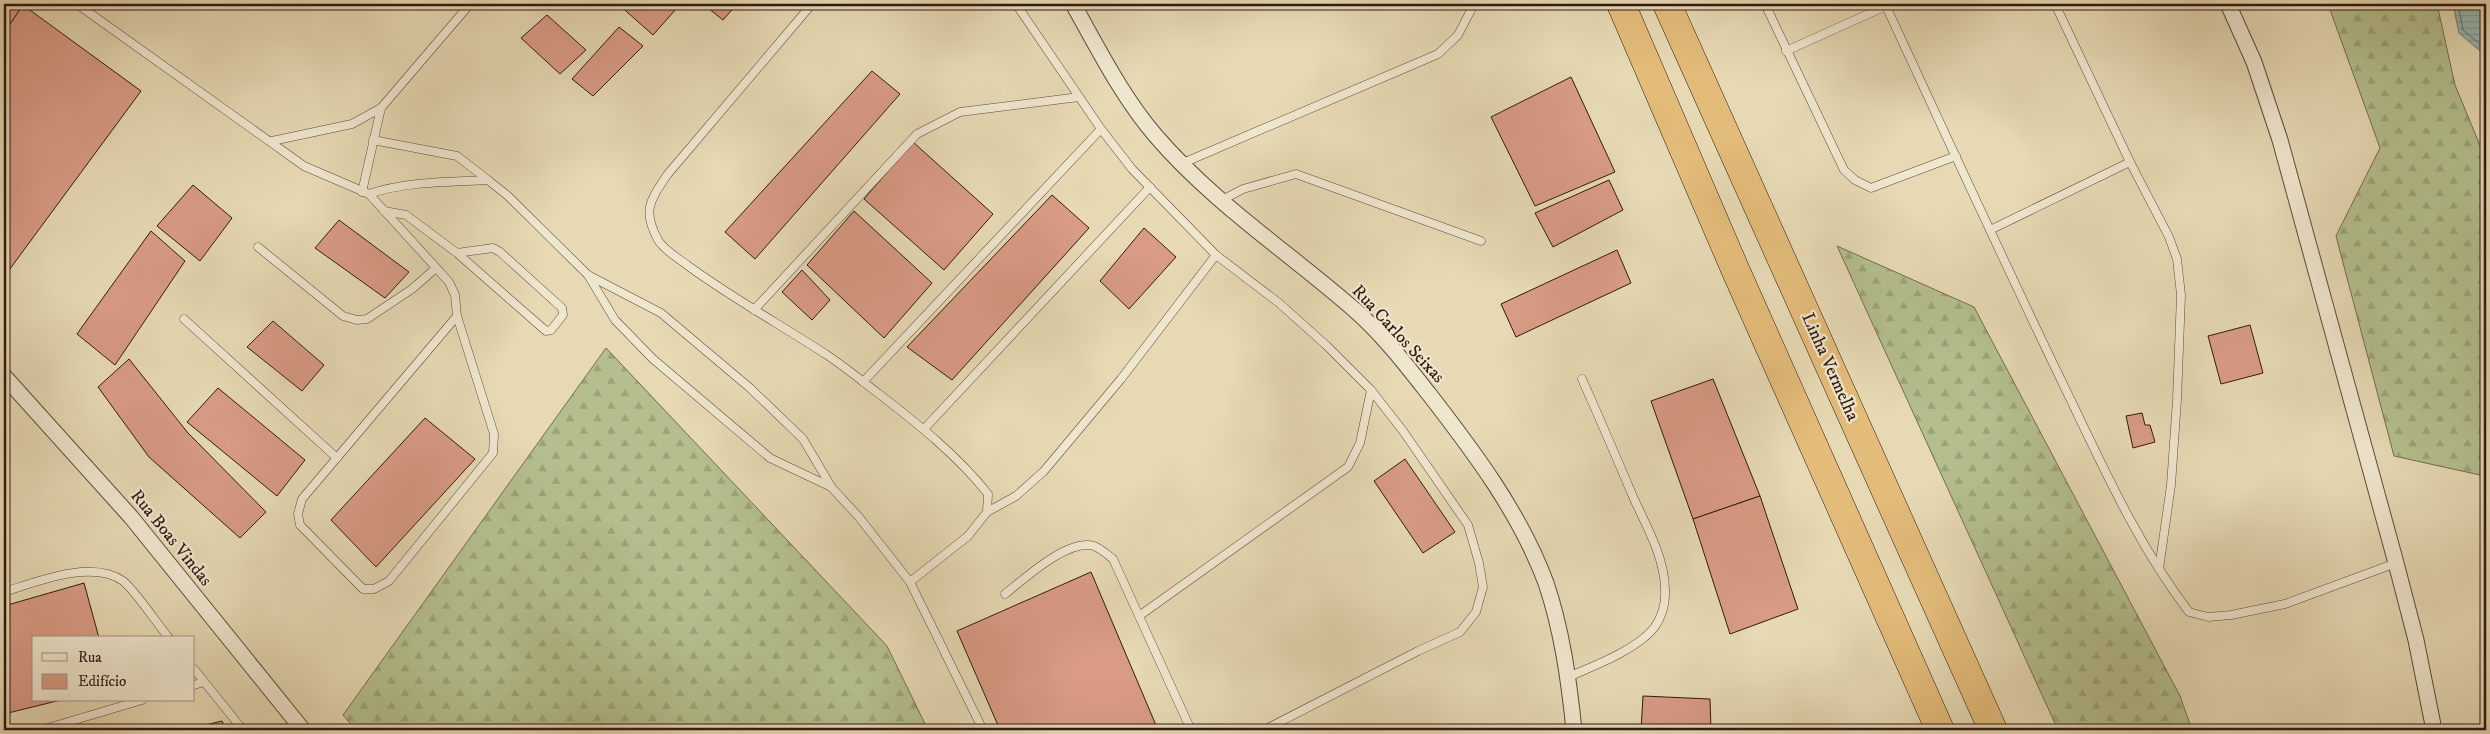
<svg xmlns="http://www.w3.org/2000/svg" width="2490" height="734" viewBox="0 0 2490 734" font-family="'IM FELL DW Pica',serif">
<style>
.forest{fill:url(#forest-firs);stroke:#726c50}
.water{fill:url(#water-rules);stroke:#6e7974}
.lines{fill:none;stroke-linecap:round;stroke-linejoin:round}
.shore{stroke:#646a64;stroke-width:1}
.building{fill:#d99b85;stroke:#301a12}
.lane-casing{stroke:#5e4a3a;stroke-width:9}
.street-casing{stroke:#5e4a3a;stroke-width:17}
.highway-casing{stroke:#301a12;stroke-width:29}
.lane{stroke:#efe6ce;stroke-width:8}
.street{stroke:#efe6ce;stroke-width:15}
.highway{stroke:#e3bc7a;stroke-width:28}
.labels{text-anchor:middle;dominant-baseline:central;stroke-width:4.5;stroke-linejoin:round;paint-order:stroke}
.street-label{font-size:18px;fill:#301a12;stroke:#efe6ce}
</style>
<defs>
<pattern id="forest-firs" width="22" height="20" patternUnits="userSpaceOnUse" patternTransform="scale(1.25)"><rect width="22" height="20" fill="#b4bf8d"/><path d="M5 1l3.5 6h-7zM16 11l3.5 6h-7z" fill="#9ba479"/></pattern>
<pattern id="water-rules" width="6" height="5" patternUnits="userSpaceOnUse" patternTransform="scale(1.25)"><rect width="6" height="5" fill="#98b9b5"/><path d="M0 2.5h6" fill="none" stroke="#839e9b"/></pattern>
</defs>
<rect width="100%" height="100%" fill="#e6d9b4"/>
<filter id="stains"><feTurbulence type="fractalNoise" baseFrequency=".004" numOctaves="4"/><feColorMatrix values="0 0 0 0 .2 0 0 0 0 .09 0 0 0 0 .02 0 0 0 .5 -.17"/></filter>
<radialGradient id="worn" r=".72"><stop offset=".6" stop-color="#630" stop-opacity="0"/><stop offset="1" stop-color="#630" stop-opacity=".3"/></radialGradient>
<g class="forest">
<path d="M2328,4H2437L2455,85L2486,160V511L2480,475L2394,456L2336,236L2380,148Z"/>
<path d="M1837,246L1974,307L2180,696L2192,730H2058Z"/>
<path d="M606,348L887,646L928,730H356L343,715Z"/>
</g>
<path class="water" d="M2453,4H2486V56L2459,33Z"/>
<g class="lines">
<path class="shore" d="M2458,4L2463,30L2486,49"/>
</g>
<g class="building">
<path d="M4,4L23,5L4,33Z"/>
<path d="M618,4H672L677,8L653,35Z"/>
<path d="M703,4H737L723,20Z"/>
<path d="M1170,4H1184L1173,10Z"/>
<path d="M23,5L141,91L4,277V33Z"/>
<path d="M547,15L586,50L560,74L521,38Z"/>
<path d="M619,27L643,46L593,96L572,79Z"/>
<path d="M872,71L900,94L755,259L725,232Z"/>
<path d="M1571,77L1615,172L1535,206L1491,117Z"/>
<path d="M913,142L993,214L944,270L864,199Z"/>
<path d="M1609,180L1623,210L1553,247L1535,213Z"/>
<path d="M193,185L232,218L200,261L157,226Z"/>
<path d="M1052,195L1089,228L952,380L907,347Z"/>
<path d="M854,211L932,283L884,338L807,265Z"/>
<path d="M339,220L409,272L385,298L315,248Z"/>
<path d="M1144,228L1176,257L1129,309L1100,281Z"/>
<path d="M151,231L185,261L115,365L77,334Z"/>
<path d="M1617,250L1631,283L1516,337L1501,304Z"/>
<path d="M802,270L830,300L812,320L782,292Z"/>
<path d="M273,321L324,365L302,391L247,347Z"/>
<path d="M2250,325L2263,373L2221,384L2208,336Z"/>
<path d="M129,359L188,433L266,512L240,538L149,457L98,387Z"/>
<path d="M1713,379L1760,496L1693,519L1651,401Z"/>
<path d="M218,388L305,460L277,496L187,422Z"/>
<path d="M2142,413L2145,425H2150L2155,442L2133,448L2126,416Z"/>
<path d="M425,418L475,459L376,567L331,520Z"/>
<path d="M1405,459L1455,532L1423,553L1374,481Z"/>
<path d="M1760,496L1798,609L1730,634L1693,519Z"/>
<path d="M1091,572L1158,730H1000L957,631Z"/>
<path d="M84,583L99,638H34V700H61L4,714V606Z"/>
<path d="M1643,696L1710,699L1711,730H1641Z"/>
<path d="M222,721L226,730H185Z"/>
</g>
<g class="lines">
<g class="lane-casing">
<g id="lane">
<path d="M77,4L304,166L369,194C407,181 449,182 488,180L508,196L588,275L661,313L750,388L803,439L832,488L858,516L910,582L983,730"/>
<path d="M812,4L667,175C650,201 642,210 658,240C664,250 678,258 687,265C732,298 781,325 827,355C845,367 862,381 879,394C918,424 957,455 988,494L987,512L968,536L910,582"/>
<path d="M1765,4L1844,170L1855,180L1871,188L1956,156"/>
<path d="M1885,4C1944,131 2002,258 2063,384C2101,462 2136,543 2189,612L2208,617L2231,615L2285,604L2396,563"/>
<path d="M2055,4L2130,162L2169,237L2177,259L2181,295L2177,400L2171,485L2159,569"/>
<path d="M1786,51L1886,6"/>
<path d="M373,140L457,156L488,180"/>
<path d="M272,141L352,124L381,108L470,4"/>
<path d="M1183,163L1438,54L1458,35L1472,8L1470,4"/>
<path d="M362,192L381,108"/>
<path d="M369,194L449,282L455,295L457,316L302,499L298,514L300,525L363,589H374L389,581L493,453L494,434L457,316"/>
<path d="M1222,200L1243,189L1296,174L1481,241"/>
<path d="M384,211L406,215L457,253L546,331L551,330L563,315L562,308L500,252L493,248L457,253"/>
<path d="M1990,230L2130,162"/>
<path d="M258,247L343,316L357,320L367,319L412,289L436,268"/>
<path d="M1216,255L1279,303L1327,346L1371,390L1403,431L1468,525L1479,563L1483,587L1476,612L1460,632L1418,651L1264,730"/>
<path d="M588,275L615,320L653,359L770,458L831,487"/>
<path d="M754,310L917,134L960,112L1079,97"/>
<path d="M184,319L337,458"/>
<path d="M863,382L1101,129"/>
<path d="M924,429L1150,187"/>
<path d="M987,512L1016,496L1044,471L1121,379L1216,255L1132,169L1101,129L1016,4"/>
<path d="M4,592C36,582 92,559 123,581C134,589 158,625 169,638"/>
<path d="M1005,594C1024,579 1068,538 1094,546C1100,548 1108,555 1113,559L1191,730"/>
<path d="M1139,616L1348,467L1360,443L1371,390"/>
<path d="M194,669L243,730"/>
<path d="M1568,677C1594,666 1636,650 1654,628C1662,617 1666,602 1665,588C1664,557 1647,527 1634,499C1617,459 1600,419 1582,379"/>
<path d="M194,685L204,682"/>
<path d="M41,730L142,700"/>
</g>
</g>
<g class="street-casing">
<g id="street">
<path d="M1073,4C1098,48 1121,95 1155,135C1213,203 1290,253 1357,312C1383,335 1407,366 1429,394C1474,452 1520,513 1546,583C1562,630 1569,681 1574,730"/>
<path d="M2228,4L2254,62L2280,140L2396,563L2416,640L2434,730"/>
<path d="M4,376L131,517L303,730"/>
</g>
</g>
<g class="highway-casing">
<g id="highway">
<path d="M1621,4L1735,269L1940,730"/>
<path d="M1667,4L1993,730"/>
</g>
</g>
<use href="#lane" class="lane"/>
<use href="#street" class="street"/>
<use href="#highway" class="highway"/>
</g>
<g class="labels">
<g class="street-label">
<text transform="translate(1398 334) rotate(47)">Rua Carlos Seixas</text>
<text transform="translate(1830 367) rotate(66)">Linha Vermelha</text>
<text transform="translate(171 538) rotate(51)">Rua Boas Vindas</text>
</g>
</g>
<rect width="2490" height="734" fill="none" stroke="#e6d9b4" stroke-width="20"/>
<rect x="5" y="5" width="2480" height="724" fill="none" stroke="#301a12" stroke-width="2.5"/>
<rect x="10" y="10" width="2470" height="714" fill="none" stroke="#301a12"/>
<rect x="32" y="636" width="162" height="65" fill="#efe6ce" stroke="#a39483"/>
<rect x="42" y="653" width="25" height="8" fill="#efe6ce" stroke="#a39483"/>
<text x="78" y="662" font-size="15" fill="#301a12">Rua</text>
<rect x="42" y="674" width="25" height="15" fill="#d99b85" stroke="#a39483"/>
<text x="78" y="686" font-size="15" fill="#301a12">Edifício</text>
<rect width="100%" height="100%" filter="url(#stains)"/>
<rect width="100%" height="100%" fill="url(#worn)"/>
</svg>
